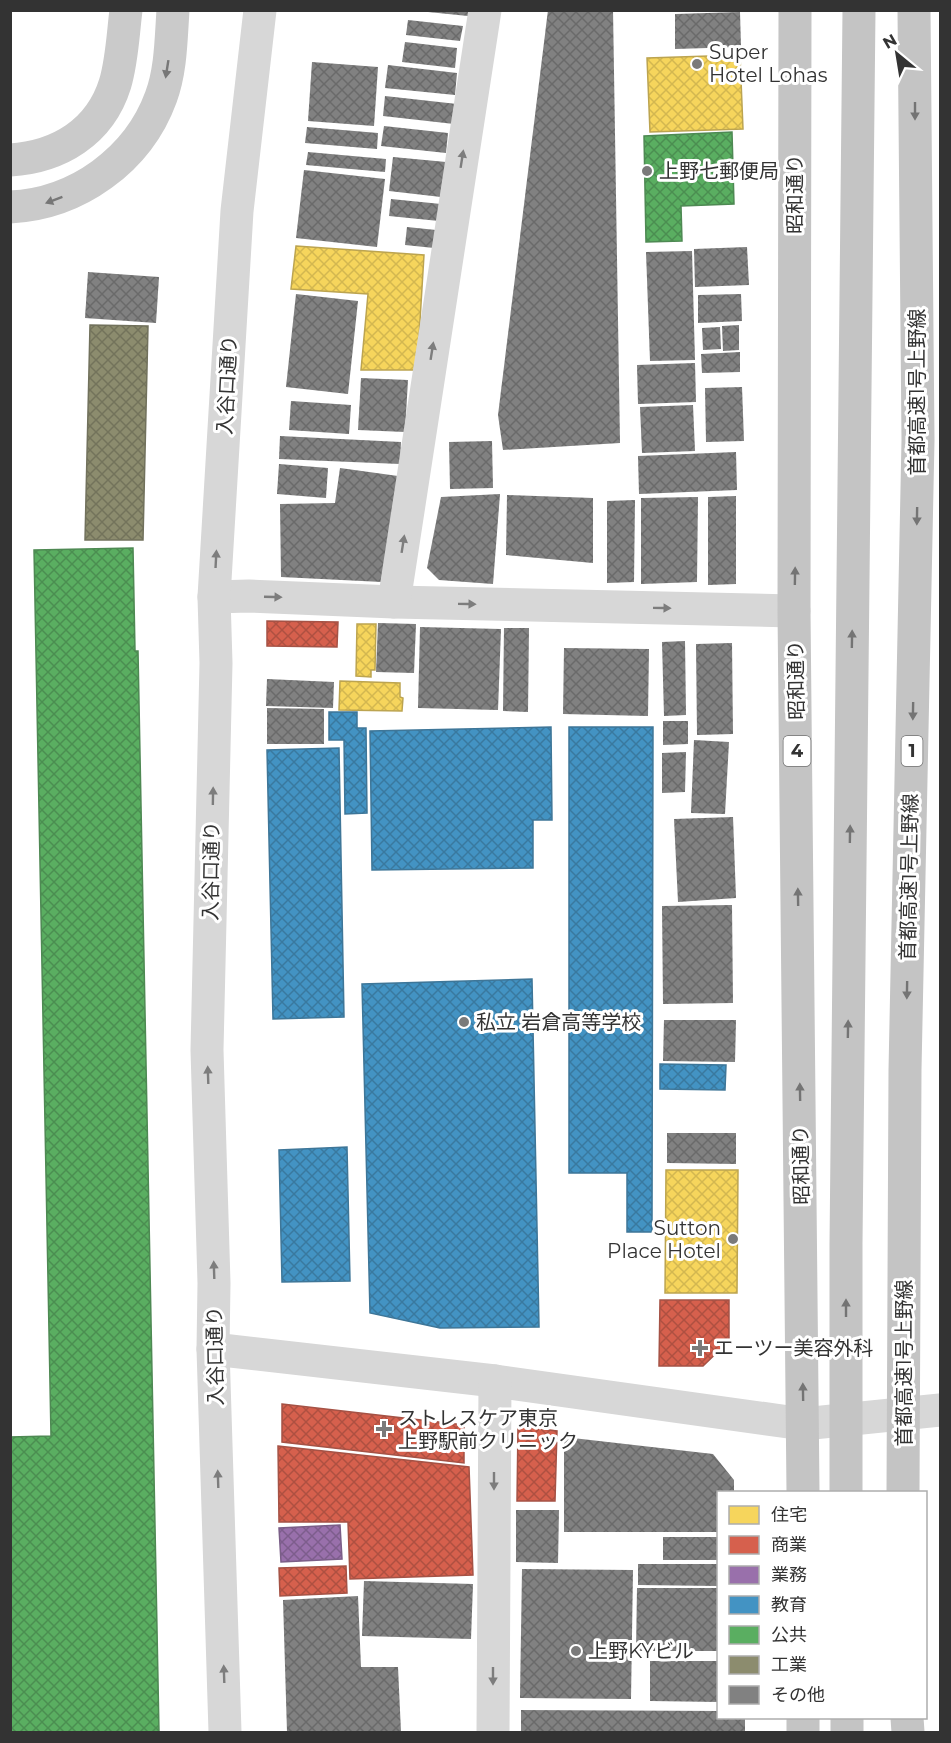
<svg xmlns="http://www.w3.org/2000/svg" width="951" height="1743" viewBox="0 0 951 1743" font-family="Montserrat,'Noto Sans JP',sans-serif">
<style>
.homes{fill:url(#homes-cross-hatch);stroke:#bca450;stroke-width:1.5}
.shops{fill:url(#shops-cross-hatch);stroke:#a55245;stroke-width:1.5}
.offices{fill:url(#offices-cross-hatch);stroke:#7a5e87;stroke-width:1.5}
.schools{fill:url(#schools-cross-hatch);stroke:#3e7698;stroke-width:1.5}
.public{fill:url(#public-cross-hatch);stroke:#4e8953;stroke-width:1.5}
.industry{fill:url(#industry-cross-hatch);stroke:#71715c;stroke-width:1.5}
.building{fill:url(#building-cross-hatch)}
.lines{fill:none;stroke-linecap:round;stroke-linejoin:round}
.minor{stroke:#d7d7d7;stroke-width:33}
.major{stroke:#cacaca;stroke-width:33}
.highway{stroke:#c4c4c4;stroke-width:33}
.oneway{fill:#777}
.oneway2{fill:#747474}
.oneway3{fill:#7d7d7d}
.poi-dot{fill:#7a7a7a;stroke:#fff;stroke-width:2}
.labels{text-anchor:middle;dominant-baseline:central;stroke-width:6;stroke-linejoin:round;paint-order:stroke}
.shield{fill:#fff;stroke:#707070;stroke-width:1.5}
.shield-label{font-size:18px;font-weight:bold;fill:#333}
.poi-label{font-size:20px;fill:#333;stroke:#fff;text-anchor:start}
.street-label{font-size:20px;fill:#333;stroke:#fff}
</style>
<defs>
<pattern id="homes-cross-hatch" width="8" height="8" patternUnits="userSpaceOnUse" patternTransform="scale(1.5)"><rect width="8" height="8" fill="#f6d55c"/><path d="M0 0l8 8M0 8l8-8" fill="none" stroke="#d3b750"/></pattern>
<pattern id="shops-cross-hatch" width="8" height="8" patternUnits="userSpaceOnUse" patternTransform="scale(1.5)"><rect width="8" height="8" fill="#d6604d"/><path d="M0 0l8 8M0 8l8-8" fill="none" stroke="#ae5041"/></pattern>
<pattern id="offices-cross-hatch" width="8" height="8" patternUnits="userSpaceOnUse" patternTransform="scale(1.5)"><rect width="8" height="8" fill="#9970ab"/><path d="M0 0l8 8M0 8l8-8" fill="none" stroke="#7d5d8c"/></pattern>
<pattern id="schools-cross-hatch" width="8" height="8" patternUnits="userSpaceOnUse" patternTransform="scale(1.5)"><rect width="8" height="8" fill="#4393c3"/><path d="M0 0l8 8M0 8l8-8" fill="none" stroke="#39799f"/></pattern>
<pattern id="public-cross-hatch" width="8" height="8" patternUnits="userSpaceOnUse" patternTransform="scale(1.5)"><rect width="8" height="8" fill="#5aae61"/><path d="M0 0l8 8M0 8l8-8" fill="none" stroke="#4b8e51"/></pattern>
<pattern id="industry-cross-hatch" width="8" height="8" patternUnits="userSpaceOnUse" patternTransform="scale(1.5)"><rect width="8" height="8" fill="#8c8c6e"/><path d="M0 0l8 8M0 8l8-8" fill="none" stroke="#73735b"/></pattern>
<pattern id="building-cross-hatch" width="8" height="8" patternUnits="userSpaceOnUse" patternTransform="scale(1.5)"><rect width="8" height="8" fill="#818181"/><path d="M0 0l8 8M0 8l8-8" fill="none" stroke="#6a6a6a"/></pattern>
</defs>
<rect width="100%" height="100%" fill="#fff"/>
<g class="homes">
<path d="M740,55L743,129L650,132L647,58Z"/>
<path d="M296,246L424,255L417,370H361L368,294L291,289Z"/>
<path d="M357,624H376L375,670H371V677L356,676Z"/>
<path d="M340,681L400,683V697L403,698L402,711L339,710Z"/>
<path d="M666,1170H738L737,1293H665Z"/>
</g>
<g class="shops">
<path d="M267,621L338,622L337,647L267,646Z"/>
<path d="M660,1300H729V1341L703,1366H659Z"/>
<path d="M282,1404L464,1425V1463L282,1442Z"/>
<path d="M518,1426L557,1431L555,1501H517Z"/>
<path d="M278,1446L469,1467L473,1575L350,1579L348,1522H279Z"/>
<path d="M346,1566L347,1593L280,1596L279,1568Z"/>
</g>
<path class="offices" d="M340,1525L342,1559L281,1562L279,1528Z"/>
<g class="schools">
<path d="M329,712H357V728H366L367,813L345,814L344,740H329Z"/>
<path d="M551,727L552,820H533V868L372,870L370,731Z"/>
<path d="M569,727H653L652,1232H627V1173H569Z"/>
<path d="M339,748L344,1017L273,1019L267,750Z"/>
<path d="M532,979L539,1327L440,1328L370,1313L362,984Z"/>
<path d="M660,1064L726,1065L725,1090L660,1089Z"/>
<path d="M347,1147L350,1281L282,1282L279,1150Z"/>
</g>
<g class="public">
<path d="M732,132L734,204L681,206L682,241L646,242L644,136Z"/>
<path d="M133,548L135,651H138L159,1732H10V1437L51,1436L34,550Z"/>
</g>
<path class="industry" d="M90,325L148,326L143,540H85Z"/>
<g class="building">
<path d="M428,10H468V16L428,12Z"/>
<path d="M548,10H613L620,443L503,450L498,415Z"/>
<path d="M740,12L741,47L675,49V14Z"/>
<path d="M408,20L463,26L460,41L406,35Z"/>
<path d="M405,42L457,48L455,68L402,62Z"/>
<path d="M312,62L378,67L374,126L308,121Z"/>
<path d="M388,65L457,73L455,95L385,88Z"/>
<path d="M385,96L457,104L454,124L383,116Z"/>
<path d="M384,126L448,133L446,153L381,146Z"/>
<path d="M307,127L378,133L377,149L305,143Z"/>
<path d="M308,152L386,159L385,172L306,165Z"/>
<path d="M393,157L446,162L441,197L389,191Z"/>
<path d="M304,170L385,179L377,247L296,238Z"/>
<path d="M391,199L441,204L439,221L389,216Z"/>
<path d="M407,227L436,230L434,248L405,245Z"/>
<path d="M747,247L749,285L695,287L694,249Z"/>
<path d="M692,251L695,360L650,361L646,252Z"/>
<path d="M88,272L159,277L156,323L85,318Z"/>
<path d="M296,294L358,301L348,394L286,387Z"/>
<path d="M741,294L742,321L698,323V295Z"/>
<path d="M739,325V350L723,351L722,326Z"/>
<path d="M720,327L721,349L703,350L702,328Z"/>
<path d="M740,352V372L702,373L701,354Z"/>
<path d="M695,363L696,402L638,404L637,365Z"/>
<path d="M361,378L408,380L405,432L358,430Z"/>
<path d="M742,387L744,441L706,442L705,388Z"/>
<path d="M291,401L351,405L349,434L289,430Z"/>
<path d="M693,405L695,451L642,453L640,407Z"/>
<path d="M280,436L401,442L400,464L279,459Z"/>
<path d="M492,441L493,488L450,489L449,442Z"/>
<path d="M736,452L737,490L639,494L638,456Z"/>
<path d="M279,464L328,468L326,498L277,494Z"/>
<path d="M340,468L398,476L382,582L281,577L280,504L335,503Z"/>
<path d="M500,494L493,584L439,580L427,568L441,497Z"/>
<path d="M507,495L593,498V563L506,555Z"/>
<path d="M736,496V584L708,585V497Z"/>
<path d="M698,497L697,582L641,584V498Z"/>
<path d="M635,500L634,582L607,583V501Z"/>
<path d="M378,623L416,624L414,673L376,672Z"/>
<path d="M420,627L501,629L498,710L418,708Z"/>
<path d="M504,628H529L528,712L503,711Z"/>
<path d="M685,641L686,715L664,716L662,642Z"/>
<path d="M732,643L733,734L697,735L696,644Z"/>
<path d="M564,648L649,649L648,716L563,714Z"/>
<path d="M267,679L334,682L333,708L266,706Z"/>
<path d="M267,708L324,709V744H267Z"/>
<path d="M663,721H688V744L663,745Z"/>
<path d="M694,740L729,742L725,814L691,813Z"/>
<path d="M686,752L685,792L662,793V753Z"/>
<path d="M733,817L736,898L678,902L674,819Z"/>
<path d="M732,905L733,1003L663,1004L662,906Z"/>
<path d="M664,1020H736L735,1062L663,1061Z"/>
<path d="M667,1133H736V1164L667,1163Z"/>
<path d="M564,1437L713,1454L734,1480V1492H718V1532H564Z"/>
<path d="M516,1510H559L558,1563L516,1562Z"/>
<rect x="663" y="1537" width="55" height="23"/>
<path d="M638,1564H718V1586L638,1585Z"/>
<path d="M522,1569L633,1570L631,1699L520,1698Z"/>
<path d="M364,1581L473,1584L471,1639L362,1636Z"/>
<path d="M637,1588H718V1651H636Z"/>
<path d="M358,1596L361,1667H398L401,1732H287L283,1600Z"/>
<path d="M650,1661H718V1702L650,1701Z"/>
<path d="M521,1710L718,1711V1718H745V1732H521Z"/>
</g>
<g class="lines">
<g class="minor">
<path d="M214,597L249,596L394,602L794,611"/>
<path d="M394,602L485,10"/>
<path d="M213,1349L495,1381L803,1424L940,1410"/>
<path d="M225,1732L213,1349L214,1283L207,1050L216,663L214,597L237,211L260,10"/>
<path d="M493,1732L495,1381"/>
</g>
<g class="major">
<path d="M10,160C59,157 100,132 115,84C122,61 123,34 126,10"/>
<path d="M10,207C77,204 138,160 161,97C171,70 171,39 173,10"/>
</g>
<g class="highway">
<path d="M795,10L794,611L803,1492"/>
<path d="M846,1492V1244L859,10"/>
<path d="M903,1492L905,1070L918,440L914,10"/>
<path d="M847,1718V1732"/>
<path d="M907,1718L908,1732"/>
<path d="M803,1732V1718"/>
</g>
</g>
<defs><path id="oneway-solid" d="M-6-.8H1V-3.2L6.5 0L1 3.2V.8H-6Z" transform="scale(1.5)"/></defs>
<g class="oneway">
<use href="#oneway-solid" transform="translate(167 69) rotate(99)"/>
<use href="#oneway-solid" transform="translate(54 200) rotate(159)"/>
</g>
<g class="oneway2">
<use href="#oneway-solid" transform="translate(915 111) rotate(90)"/>
<use href="#oneway-solid" transform="translate(917 516) rotate(91)"/>
<use href="#oneway-solid" transform="translate(795 576) rotate(-89)"/>
<use href="#oneway-solid" transform="translate(852 639) rotate(-89)"/>
<use href="#oneway-solid" transform="translate(913 711) rotate(91)"/>
<use href="#oneway-solid" transform="translate(850 834) rotate(-89)"/>
<use href="#oneway-solid" transform="translate(798 897) rotate(-91)"/>
<use href="#oneway-solid" transform="translate(907 990) rotate(91)"/>
<use href="#oneway-solid" transform="translate(848 1029) rotate(-89)"/>
<use href="#oneway-solid" transform="translate(800 1092) rotate(-91)"/>
<use href="#oneway-solid" transform="translate(846 1308) rotate(-90)"/>
<use href="#oneway-solid" transform="translate(803 1392) rotate(-91)"/>
</g>
<g class="oneway3">
<use href="#oneway-solid" transform="translate(462 159) rotate(-81)"/>
<use href="#oneway-solid" transform="translate(432 351) rotate(-81)"/>
<use href="#oneway-solid" transform="translate(403 544) rotate(-81)"/>
<use href="#oneway-solid" transform="translate(216 559) rotate(-87)"/>
<use href="#oneway-solid" transform="translate(273 597) rotate(2)"/>
<use href="#oneway-solid" transform="translate(467 604) rotate(1)"/>
<use href="#oneway-solid" transform="translate(662 608) rotate(1)"/>
<use href="#oneway-solid" transform="translate(213 796) rotate(-89)"/>
<use href="#oneway-solid" transform="translate(208 1075) rotate(-92)"/>
<use href="#oneway-solid" transform="translate(214 1270) rotate(-92)"/>
<use href="#oneway-solid" transform="translate(218 1479) rotate(-92)"/>
<use href="#oneway-solid" transform="translate(494 1481) rotate(90)"/>
<use href="#oneway-solid" transform="translate(224 1674) rotate(-92)"/>
<use href="#oneway-solid" transform="translate(493 1676) rotate(90)"/>
</g>
<g class="poi-dot">
<circle cx="697" cy="64" r="6"/>
<circle cx="647" cy="171" r="6"/>
<circle cx="464" cy="1022" r="6"/>
<circle cx="733" cy="1239" r="6"/>
<path d="M697 1339h6v6h6v6h-6v6h-6v-6h-6v-6h6z"/>
<path d="M381 1420h6v6h6v6h-6v6h-6v-6h-6v-6h6z"/>
<circle cx="576" cy="1651" r="6"/>
</g>
<g class="labels">
<g class="shield">
<rect x="783.5" y="736" width="27" height="30" rx="4.5"/>
<rect x="901.5" y="736" width="21" height="30" rx="4.5"/>
</g>
<g class="shield-label">
<text x="797" y="751">4</text>
<text x="912" y="751">1</text>
</g>
<g class="poi-label">
<text x="709" y="52">Super<tspan x="709" dy="23">Hotel Lohas</tspan></text>
<text x="659" y="171">上野七郵便局</text>
<text x="476" y="1022">私立 岩倉高等学校</text>
<text x="721" y="1228" text-anchor="end">Sutton<tspan x="721" dy="23">Place Hotel</tspan></text>
<text x="714" y="1348">エーツー美容外科</text>
<text x="398" y="1418">ストレスケア東京<tspan x="398" dy="23">上野駅前クリニック</tspan></text>
<text x="588" y="1651">上野KYビル</text>
</g>
<g class="street-label">
<text transform="translate(795 194) rotate(-90)">昭和通り</text>
<text transform="translate(227 385) rotate(-87)">入谷口通り</text>
<text transform="translate(917 392) rotate(-90)">首都高速1号上野線</text>
<text transform="translate(796 680) rotate(-91)">昭和通り</text>
<text transform="translate(211 871) rotate(-89)">入谷口通り</text>
<text transform="translate(909 877) rotate(-89)">首都高速1号上野線</text>
<text transform="translate(801 1165) rotate(-91)">昭和通り</text>
<text transform="translate(215 1356) rotate(-91)">入谷口通り</text>
<text transform="translate(904 1363) rotate(-90)">首都高速1号上野線</text>
</g>
</g>
<rect width="951" height="1743" fill="none" stroke="#333333" stroke-width="24"/>
<rect x="717" y="1491" width="210" height="228" fill="#ffffff" stroke="#adadad" stroke-width="1.5"/>
<rect x="729" y="1506" width="30" height="18" fill="#f6d55c" stroke="#adadad" stroke-width="1.5"/>
<text x="771" y="1521" font-size="18" fill="#333333">住宅</text>
<rect x="729" y="1536" width="30" height="18" fill="#d6604d" stroke="#adadad" stroke-width="1.5"/>
<text x="771" y="1551" font-size="18" fill="#333333">商業</text>
<rect x="729" y="1566" width="30" height="18" fill="#9970ab" stroke="#adadad" stroke-width="1.5"/>
<text x="771" y="1581" font-size="18" fill="#333333">業務</text>
<rect x="729" y="1596" width="30" height="18" fill="#4393c3" stroke="#adadad" stroke-width="1.5"/>
<text x="771" y="1611" font-size="18" fill="#333333">教育</text>
<rect x="729" y="1626" width="30" height="18" fill="#5aae61" stroke="#adadad" stroke-width="1.5"/>
<text x="771" y="1641" font-size="18" fill="#333333">公共</text>
<rect x="729" y="1656" width="30" height="18" fill="#8c8c6e" stroke="#adadad" stroke-width="1.5"/>
<text x="771" y="1671" font-size="18" fill="#333333">工業</text>
<rect x="729" y="1686" width="30" height="18" fill="#818181" stroke="#adadad" stroke-width="1.5"/>
<text x="771" y="1701" font-size="18" fill="#333333">その他</text>
<g transform="translate(897 54) rotate(330)" stroke="#ffffff" stroke-width="4.5" paint-order="stroke">
<path d="M0-4.5L10 22L0 15L-10 22Z" fill="#333333"/>
<text y="-9" font-size="16" font-weight="bold" text-anchor="middle" fill="#333333">N</text>
</g>
</svg>
